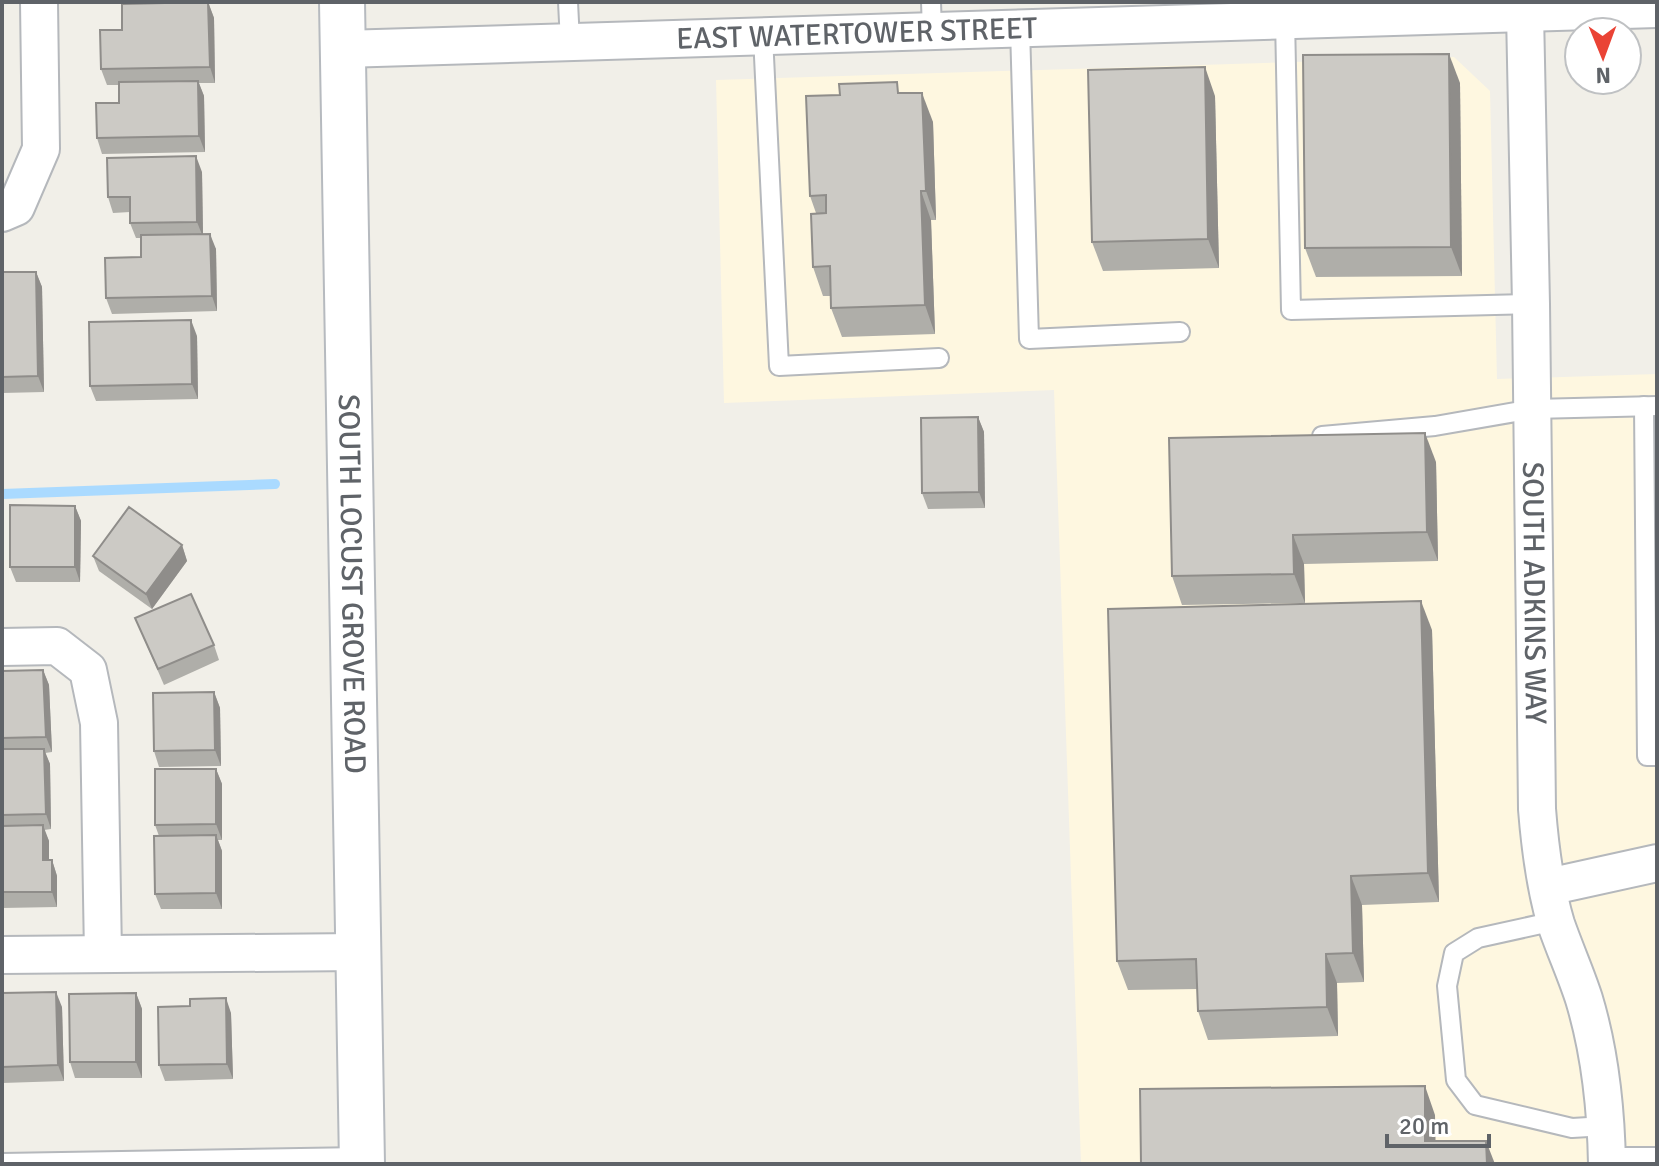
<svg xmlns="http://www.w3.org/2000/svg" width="1659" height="1166" viewBox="0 0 1659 1166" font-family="Signika,sans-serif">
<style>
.commercial{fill:#fef7e0}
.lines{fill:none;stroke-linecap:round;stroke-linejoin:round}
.stream{stroke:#aadaff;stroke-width:10}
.service-casing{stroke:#b5b8bc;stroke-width:22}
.minor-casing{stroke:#b5b8bc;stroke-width:40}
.secondary-casing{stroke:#b6babf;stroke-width:48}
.service{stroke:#fff;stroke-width:18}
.minor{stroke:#fff;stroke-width:36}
.secondary{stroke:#fff;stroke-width:44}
.wall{fill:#afaea9}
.shaded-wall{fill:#8f8d8a}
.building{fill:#cccac5;stroke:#8f8d8a;stroke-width:2}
.labels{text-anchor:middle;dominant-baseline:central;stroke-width:8;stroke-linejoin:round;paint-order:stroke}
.street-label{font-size:30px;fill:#5f6368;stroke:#fff}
</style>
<rect width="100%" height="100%" fill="#f1efe8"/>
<path class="commercial" d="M1454,57L1490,91L1497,379L1657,374V1164H1081L1054,390L724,403L716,80Z"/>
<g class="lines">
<path class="stream" d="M2,494L275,484"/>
<g class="service-casing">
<g id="service">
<path d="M568,2L570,42"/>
<path d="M931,2L932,31"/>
<path d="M1285,19L1291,310L1531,304"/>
<path d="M1020,28L1029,339L1180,332"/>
<path d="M763,36L779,366L939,358"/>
<path d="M1644,406L1647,756H1657"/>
<path d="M1322,436L1435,426L1533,409L1657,406"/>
<path d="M1555,921L1478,938L1454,953L1447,986L1456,1080L1475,1105L1572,1128L1606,1126"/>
<path d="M1607,1157H1657"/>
<path d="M2,1163L362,1157"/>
</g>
</g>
<g class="minor-casing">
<g id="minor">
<path id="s1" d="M1525,13L1531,304L1537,809C1540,847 1545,887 1556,924C1565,950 1576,974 1584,999C1600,1052 1606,1109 1607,1164"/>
<path id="s2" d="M343,49L1657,9"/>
<path d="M2,213L16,207L41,149L39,2"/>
<path d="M2,647L57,646L88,670L99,723L103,954"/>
<path d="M1548,887L1657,863"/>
<path d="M2,955L359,952"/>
</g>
</g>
<g class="secondary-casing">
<g id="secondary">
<path id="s3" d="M342,2L362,1164"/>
</g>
</g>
<use href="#service" class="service"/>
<use href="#minor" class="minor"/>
<use href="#secondary" class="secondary"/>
</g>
<g class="wall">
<path d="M122,2H208L214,18L215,83H199L204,96L205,152L102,154L97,138L119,103V85H107L101,69L122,30Z"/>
<path d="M1460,83L1462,276L1316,277L1305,248Z"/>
<path d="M901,93L933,122L936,220H931L935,334L842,337L831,308V296H823L813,267L816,213L810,196Z"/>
<path d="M1215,96L1219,268L1103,271L1092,242Z"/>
<path d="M202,172L203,234L216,249L217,311L112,314L106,298L141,257V238H136L130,223V212L113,213L108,197Z"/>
<path d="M2,272H36L42,287L44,392L2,393Z"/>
<path d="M197,336L198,399L96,401L90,386Z"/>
<path d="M978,417L984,432L985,508L928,509L922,493Z"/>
<path d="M1436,462L1438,561L1304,564L1305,603L1182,605L1172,576Z"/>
<path d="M75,506L81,521L80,582H16L10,567Z"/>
<path d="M182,545L187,561L152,609L99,571L93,556Z"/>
<path d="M135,618L214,645L219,660L164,685Z"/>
<path d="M1432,630L1439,902L1362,905L1364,982L1337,983L1338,1036L1208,1040L1198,1011L1197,989L1128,990L1117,961Z"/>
<path d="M43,670L49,685L52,752L45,753L50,764L51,829L44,830L49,841V860H52L57,876V907L2,908V671Z"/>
<path d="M214,692L220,708L221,766L159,767L154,751Z"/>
<path d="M216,769L222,784V840H218L222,851V909H161L155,894L159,836L155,825Z"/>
<path d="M2,993L62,1007L64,1081L2,1083Z"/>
<path d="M136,993L142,1009V1078H75L70,1062Z"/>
<path d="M190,1006L231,1013L233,1079L165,1081L159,1065Z"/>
</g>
<g class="shaded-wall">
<path d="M208,2L214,18L215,83L210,67Z"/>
<path d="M1449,54L1460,83L1462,276L1451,247Z"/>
<path d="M1205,67L1215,96L1219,268L1208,239Z"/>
<path d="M198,81L204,96L205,152L199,136Z"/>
<path d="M922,93L933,122L936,220L926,191Z"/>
<path d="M196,156L202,172L203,237L197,222Z"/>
<path d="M921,191L931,220L935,334L925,305Z"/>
<path d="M210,234L216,249L217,311L212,296Z"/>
<path d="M36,272L42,287L44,392L38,376Z"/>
<path d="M191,320L197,336L198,399L192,384Z"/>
<path d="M978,417L984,432L985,508L979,492Z"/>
<path d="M1425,433L1436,462L1438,561L1427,532Z"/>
<path d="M75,506L81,521L80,582L75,567Z"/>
<path d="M2,520V521L3,590L2,588Z"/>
<path d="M1293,535L1304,564L1305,603L1294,574Z"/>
<path d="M182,545L187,561L152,609L146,594Z"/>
<path d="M1421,601L1432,630L1439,902L1428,873Z"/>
<path d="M43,670L49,685L52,752L46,737Z"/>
<path d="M214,692L220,708L221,766L215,750Z"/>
<path d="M44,749L50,764L51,829L46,814Z"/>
<path d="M216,769L222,784V840L216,824Z"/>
<path d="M43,825L49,841V876L43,860Z"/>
<path d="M216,835L222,851V909L216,893Z"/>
<path d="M52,860L57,876V907L52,892Z"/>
<path d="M1351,876L1362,905L1364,982L1353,953Z"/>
<path d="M1326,954L1337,983L1338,1036L1327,1007Z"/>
<path d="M56,992L62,1007L64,1081L58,1065Z"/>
<path d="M136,993L142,1009V1078L136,1062Z"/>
<path d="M226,998L231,1013L233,1079L227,1064Z"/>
<path d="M1425,1086L1435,1115L1436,1164L1425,1141Z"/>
<path d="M1486,1141L1495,1164H1487Z"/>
</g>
<g class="building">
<path d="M208,2L210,67L101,69L100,30H122V4Z"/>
<path d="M1449,54L1451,247L1305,248L1303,55Z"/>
<path d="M1205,67L1208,239L1092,242L1088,70Z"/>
<path d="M198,81L199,136L97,138L96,103H119V82Z"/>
<path d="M897,82L898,93H922L926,191H921L925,305L831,308L830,266L813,267L811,214L826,213V195L810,196L806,96L840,95L839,84Z"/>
<path d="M196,156L197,222L130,223V197H108L107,158Z"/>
<path d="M210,234L212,296L106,298L105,258L141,257V235Z"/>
<path d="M2,272H36L38,376L2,377Z"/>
<path d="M191,320L192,384L90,386L89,322Z"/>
<path d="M978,417L979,492L922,493L921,418Z"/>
<path d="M1425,433L1427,532L1293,535L1294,574L1172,576L1169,438Z"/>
<path d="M10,505L75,506V567H10Z"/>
<path d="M129,507L182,545L146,594L93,556Z"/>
<path d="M191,594L214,645L158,669L135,618Z"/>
<path d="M1421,601L1428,873L1351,876L1353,953L1326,954L1327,1007L1198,1011L1196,959L1117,961L1108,609Z"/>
<path d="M43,670L46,737L2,738V671Z"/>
<path d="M214,692L215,750L154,751L153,693Z"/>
<path d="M2,749H44L46,814L2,815Z"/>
<path d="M155,769H216V824L155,825Z"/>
<path d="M43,825V860H52V892H2V826Z"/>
<path d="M216,835V893L155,894L154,836Z"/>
<path d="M56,992L58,1065L2,1067V993Z"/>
<path d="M136,993V1062H70L69,994Z"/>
<path d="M226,998L227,1064L159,1065L158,1007L190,1006V999Z"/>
<path d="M1425,1086V1141H1486L1487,1164H1141L1140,1089Z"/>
</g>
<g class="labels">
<g class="street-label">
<text stroke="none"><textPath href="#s2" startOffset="514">EAST WATERTOWER STREET</textPath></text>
<text stroke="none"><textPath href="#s3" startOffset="582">SOUTH LOCUST GROVE ROAD</textPath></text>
<text stroke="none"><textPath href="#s1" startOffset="580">SOUTH ADKINS WAY</textPath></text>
</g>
</g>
<rect width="1659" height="1166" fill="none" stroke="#5f6368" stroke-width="8"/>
<g transform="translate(1603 56) rotate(179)"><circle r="38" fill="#ffffff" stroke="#bfc1c3" stroke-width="2"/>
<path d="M0-6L14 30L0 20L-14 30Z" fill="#ea4335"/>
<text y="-12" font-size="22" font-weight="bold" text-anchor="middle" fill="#5f6368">N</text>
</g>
<path d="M1387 1134v12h102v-12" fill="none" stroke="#5f6368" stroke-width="4"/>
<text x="1399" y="1134" font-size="24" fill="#5f6368" stroke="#ffffff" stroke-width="6" paint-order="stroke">20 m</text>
</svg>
